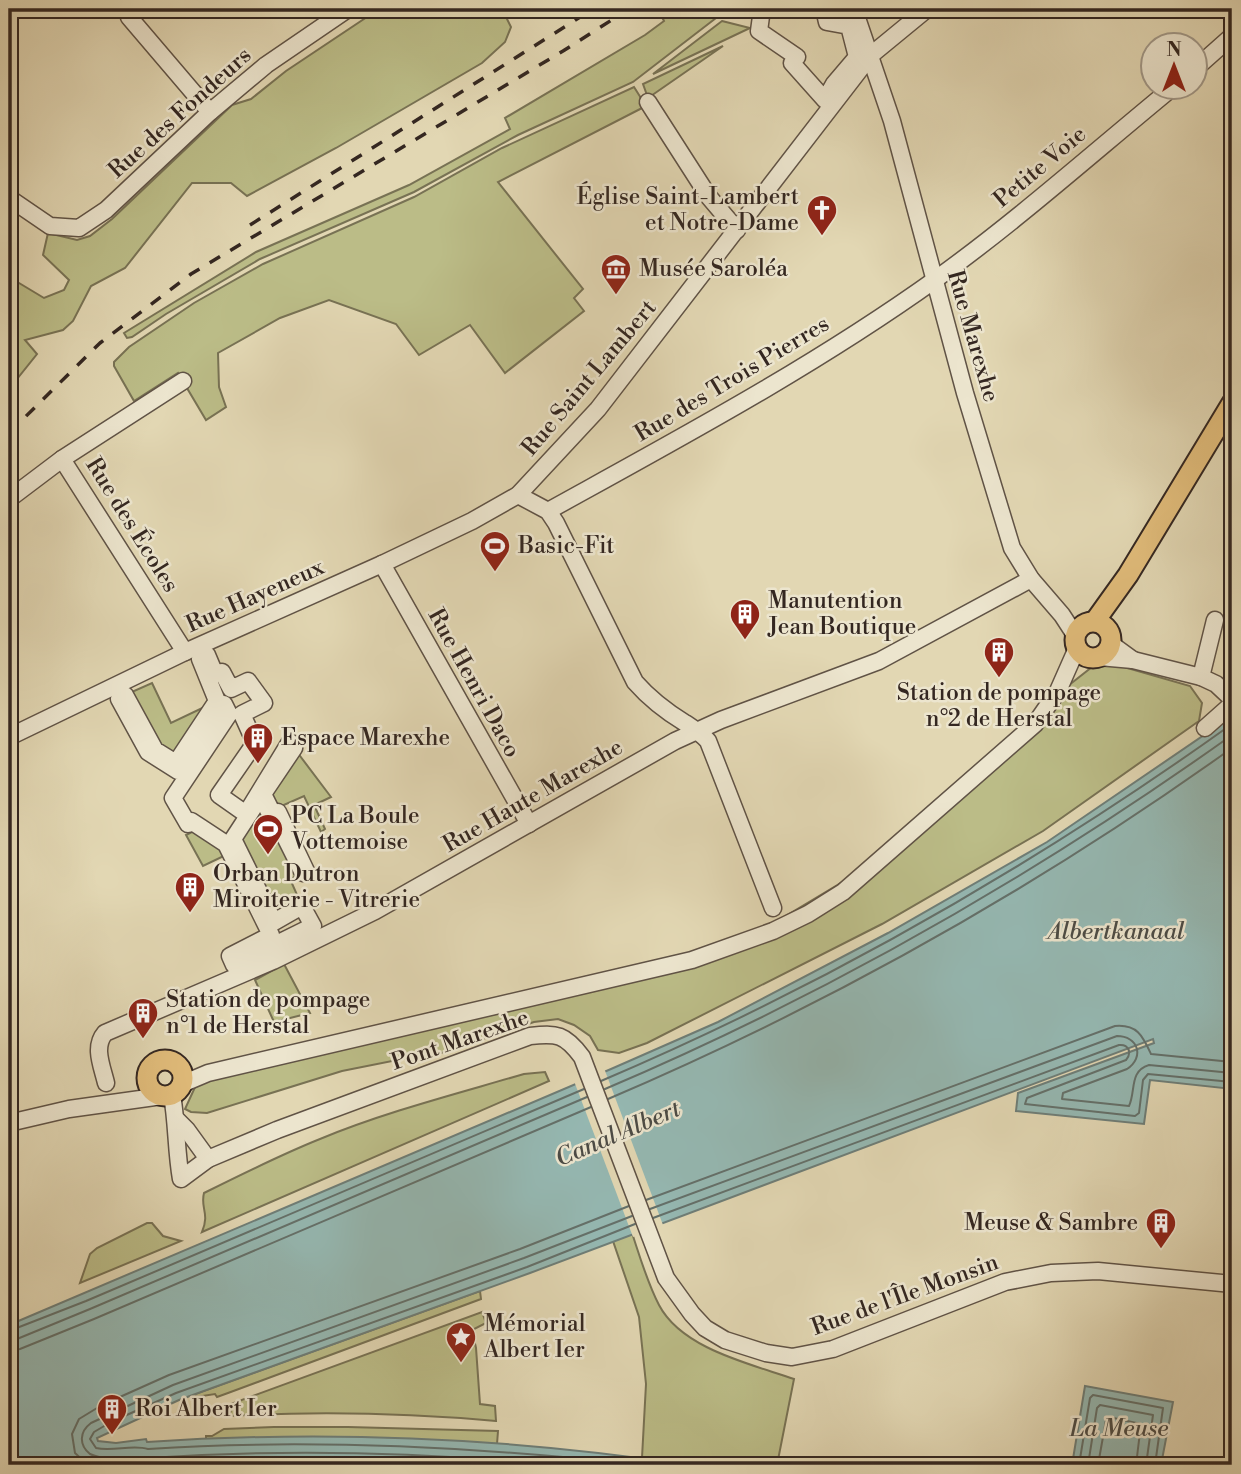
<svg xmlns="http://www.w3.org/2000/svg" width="1241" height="1474" viewBox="0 0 1241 1474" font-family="'Libre Bodoni',serif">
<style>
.green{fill:#bbbc87;stroke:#787254;stroke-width:2}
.water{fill:#95b8b2;stroke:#6e7e78;stroke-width:2}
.pier{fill:#e2d7b3}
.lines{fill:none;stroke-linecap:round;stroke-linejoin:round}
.shore{stroke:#64706a;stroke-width:2}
.minor-casing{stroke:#605346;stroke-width:19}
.major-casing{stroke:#342721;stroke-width:23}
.minor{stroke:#ece5ce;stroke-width:16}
.major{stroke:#e1bc7a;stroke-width:19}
.rail{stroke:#342721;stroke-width:3.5;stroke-dasharray:12 12;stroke-linecap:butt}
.labels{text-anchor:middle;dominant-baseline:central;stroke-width:5;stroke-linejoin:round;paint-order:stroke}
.street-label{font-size:23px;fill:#342721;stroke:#ece5ce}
.poi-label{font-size:23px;fill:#342721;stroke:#ece5ce;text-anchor:start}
.water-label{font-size:24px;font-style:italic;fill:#4c4b45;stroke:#ece5ce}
</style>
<rect width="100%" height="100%" fill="#e2d7b3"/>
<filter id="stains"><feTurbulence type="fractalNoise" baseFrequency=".00286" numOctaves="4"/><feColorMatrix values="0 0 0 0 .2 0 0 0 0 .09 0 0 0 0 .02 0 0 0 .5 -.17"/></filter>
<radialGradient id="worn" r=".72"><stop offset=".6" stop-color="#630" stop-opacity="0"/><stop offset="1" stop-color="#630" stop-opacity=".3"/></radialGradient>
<g class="green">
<path d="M379,9H502L511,27L505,42L482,63L336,148L247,196L231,183H192L125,268L91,286L73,321L63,330L25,340L37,354L9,389V296L19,283L44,298L64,290L69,280L43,255L48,233L77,240L90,236L112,219L232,105L251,99L286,71Z"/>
<path d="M670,9H711L716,18L633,82L518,135L414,192L260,259L166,314L132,337L127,338L124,333L256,252L409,185L510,129L505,118L645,35L664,21L661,15Z"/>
<path d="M722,21L750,28L653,74Z"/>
<path d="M723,46L648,98L643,84Z"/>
<path d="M634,87L646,106L498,182L583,289L574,298L584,311L505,373L470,325L419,355L396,324L329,300L280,318L218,353L219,387L226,407L206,420L178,373L134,401L114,366V362L129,347L194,303L263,264L414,197L502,148Z"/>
<path d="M1117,665L1190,686L1202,703L1199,721L1043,831L882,924L647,1043L619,1053L598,1050L590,1036L574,1025L558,1019L534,1022L417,1061L412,1057L342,1071L207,1113L191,1112L185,1109L196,1085L273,1053L688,956L774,923L844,881L985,760L1045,704L1092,667Z"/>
<path d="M152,683L171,723L217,701L176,763L155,750L125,695Z"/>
<path d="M294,748L331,797L314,805L325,829L321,832L304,796L277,808L263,794Z"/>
<path d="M261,796L303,873L290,879L302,906L274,922L233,839Z"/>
<path d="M188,824L230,853L203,866L186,835L192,832Z"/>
<path d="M284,964L310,1013L274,1022L255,980Z"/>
<path d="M545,1072L549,1081L202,1232C210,1213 200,1208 204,1193C242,1174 280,1155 320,1139C385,1112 456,1094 524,1074Z"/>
<path d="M147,1223H152L163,1236L181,1241L80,1283L90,1254L97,1248Z"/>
<path d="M632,1233C640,1257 647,1282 659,1305C682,1349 751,1364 794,1379L777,1465H689L642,1458L646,1384L639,1317L613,1241Z"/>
<path d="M480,1291L481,1299L228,1393L217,1397L215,1394L196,1397L195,1394Z"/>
<path d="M482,1312L486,1323L472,1330L476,1348L480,1404L495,1406L496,1421C407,1413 318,1411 229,1416L231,1410L228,1405Z"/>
<path d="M274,1427H348L498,1431L497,1444L351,1438L206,1439V1436H212L224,1429Z"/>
</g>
<g class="water">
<path d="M1232,716V1089L1150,1080L1144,1124L1016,1111L1018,1093L1154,1043L1153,1039L530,1273L179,1400L97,1438L98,1441L116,1443L146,1439L147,1442C326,1430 511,1438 689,1465H9V1325L611,1069L718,1022L888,933L1047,842Z"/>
<path d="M1085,1386L1173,1402L1161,1465H1072Z"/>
</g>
<path class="pier" d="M604,1068L663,1225L633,1237L574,1081Z"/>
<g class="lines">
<g class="shore">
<path d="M601,1081C824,986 1035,865 1232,724"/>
<path d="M605,1089C826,995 1036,875 1232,735"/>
<path d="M608,1099C828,1005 1038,887 1232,748"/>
<path d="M646,1200L1115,1026C1138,1024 1143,1037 1151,1054L1232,1062"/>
<path d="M650,1209L1117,1036C1138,1036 1145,1057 1127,1069L1063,1093L1062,1099L1129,1106C1136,1091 1129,1071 1149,1065L1232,1073"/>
<path d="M653,1218L1119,1045C1129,1044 1132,1053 1126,1060L1027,1098L1025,1104L1135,1116L1139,1113L1143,1080L1148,1074L1232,1082"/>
<path d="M635,1224L527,1267L176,1393L111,1422L94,1432L90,1439L96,1448C113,1452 132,1444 148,1449C313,1438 479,1447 643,1465"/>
<path d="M9,1331L86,1301L584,1089"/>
<path d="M9,1340L17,1339L90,1309L587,1097"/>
<path d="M9,1351L20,1349L94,1319L591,1107"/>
<path d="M88,1465L75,1453L72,1434L79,1419L102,1405L169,1375L520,1249L629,1206"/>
<path d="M199,1465H383"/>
<path d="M554,1465C420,1452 283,1449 148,1458C129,1455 109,1463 90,1454C79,1445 79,1432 91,1423L173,1385L524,1258L632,1216"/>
<path d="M1079,1465L1090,1398L1093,1395L1163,1408L1155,1465"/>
<path d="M1088,1465L1097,1408L1100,1405L1153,1415L1146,1465"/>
<path d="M1098,1465L1106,1420L1109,1417L1141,1424L1136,1465"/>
</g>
<g class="minor-casing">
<g id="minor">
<path d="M127,9L129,17L210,112"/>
<path d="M762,9L759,31L797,57L792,63L825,100L834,84L857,57L849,26L827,22L824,9"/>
<path d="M854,9L892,121L965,393L1012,548L1031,579L1062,615L1075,635"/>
<path d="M1196,68L1232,36"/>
<path d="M648,102L709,197L737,230"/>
<path d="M9,198L50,226L79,228L106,210L210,112L266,65L348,9"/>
<path d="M62,459L185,652"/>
<path d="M518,495L548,511L556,523L635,682C649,698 667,712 685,723C694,729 701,733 708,741L773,908"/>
<path d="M9,499L62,459L183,381"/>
<path d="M548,511C680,438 813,367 936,279C1018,220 1094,152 1172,88"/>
<path d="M382,564L529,824"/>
<path d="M1215,620L1201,677L1216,684L1232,699"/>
<path d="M1111,644L1133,660"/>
<path d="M207,655L215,674L222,672L231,689L248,681L264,703L242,714L255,743L219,795L246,814L290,742L294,748L263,794L273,814L278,812L306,871L303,873L275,817L272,818L261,796L233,839L274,922L302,906L313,926L234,965L230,956L271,935L226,844L191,821L188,824L173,798L229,714L224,704L178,771L148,752L119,699L125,695L155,750L176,763L217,701L200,659Z"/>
<path d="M1099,657L1133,660L1201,677"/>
<path d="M1205,728L1232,704"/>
<path d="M9,737L185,652L382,564L472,521L518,495L598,409L871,55L927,9"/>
<path d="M106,1083C102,1066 93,1047 105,1033L273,961L375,911L675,741L721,720L879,661L1031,579"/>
<path d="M182,1084L208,1073L692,960L773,931L808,914L843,892L1035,724L1058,691L1077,648"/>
<path d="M172,1095C177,1123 176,1151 181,1179L208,1159L277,1130L530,1036C557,1033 565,1034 582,1057L666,1278L692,1314L705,1328L725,1340L766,1353L792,1357L833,1349L1005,1282L1051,1273L1098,1271L1232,1284"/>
<path d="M176,1119L187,1130L208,1159"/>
<path d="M9,1123L69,1109L162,1096"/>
</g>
</g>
<g class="major-casing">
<g id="major">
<path d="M1095,621L1128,575L1232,403"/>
<circle cx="1093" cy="640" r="18"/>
<circle cx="165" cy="1078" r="18"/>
</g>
</g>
<use href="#minor" class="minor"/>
<use href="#major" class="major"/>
<g class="rail">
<path d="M250,225L593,9"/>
<path d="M9,433L100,343L191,274L563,51L629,9"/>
</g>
</g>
<defs>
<g id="church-pin" transform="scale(1.575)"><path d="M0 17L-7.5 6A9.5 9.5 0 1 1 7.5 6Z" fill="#8f2418" stroke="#ece5ce"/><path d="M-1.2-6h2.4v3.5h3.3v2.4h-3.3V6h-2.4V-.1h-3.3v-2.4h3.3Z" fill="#fff"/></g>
<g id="museum-pin" transform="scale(1.575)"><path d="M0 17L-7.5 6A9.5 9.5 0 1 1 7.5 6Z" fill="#8f2418" stroke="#ece5ce"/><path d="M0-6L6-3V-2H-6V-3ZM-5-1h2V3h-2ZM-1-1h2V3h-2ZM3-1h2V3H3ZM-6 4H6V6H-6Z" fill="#fff"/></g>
<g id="stadium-pin" transform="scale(1.575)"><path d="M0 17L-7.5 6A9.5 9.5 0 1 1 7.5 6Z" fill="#8f2418" stroke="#ece5ce"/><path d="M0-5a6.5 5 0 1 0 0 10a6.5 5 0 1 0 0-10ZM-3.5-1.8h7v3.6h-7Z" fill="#fff"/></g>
<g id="building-pin" transform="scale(1.575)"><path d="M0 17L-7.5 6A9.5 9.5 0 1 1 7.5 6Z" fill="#8f2418" stroke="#ece5ce"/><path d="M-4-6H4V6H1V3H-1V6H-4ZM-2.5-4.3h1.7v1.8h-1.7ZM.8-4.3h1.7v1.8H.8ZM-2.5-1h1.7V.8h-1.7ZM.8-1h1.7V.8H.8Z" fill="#fff"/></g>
<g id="sight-pin" transform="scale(1.575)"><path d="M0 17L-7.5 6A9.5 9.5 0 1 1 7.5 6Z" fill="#8f2418" stroke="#ece5ce"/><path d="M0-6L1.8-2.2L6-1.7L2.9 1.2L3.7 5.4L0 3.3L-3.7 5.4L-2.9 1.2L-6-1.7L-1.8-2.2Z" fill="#fff"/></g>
</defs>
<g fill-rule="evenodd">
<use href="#church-pin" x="822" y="210"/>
<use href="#museum-pin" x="616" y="269"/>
<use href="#stadium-pin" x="495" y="546"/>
<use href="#building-pin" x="745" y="614"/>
<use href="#building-pin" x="999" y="652"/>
<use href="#building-pin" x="258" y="738"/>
<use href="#stadium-pin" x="268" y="829"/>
<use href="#building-pin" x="190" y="887"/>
<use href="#building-pin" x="143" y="1013"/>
<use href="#building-pin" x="1161" y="1223"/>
<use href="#sight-pin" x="461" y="1337"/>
<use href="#building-pin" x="112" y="1409"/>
</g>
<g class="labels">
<g class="street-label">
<text transform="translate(180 113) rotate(-42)">Rue des Fondeurs</text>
<text transform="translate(1040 167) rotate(-40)">Petite Voie</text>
<text transform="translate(973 336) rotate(74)">Rue Marexhe</text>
<text transform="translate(589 378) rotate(-50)">Rue Saint Lambert</text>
<text transform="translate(732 379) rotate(-31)">Rue des Trois Pierres</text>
<text transform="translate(132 525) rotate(58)">Rue des Écoles</text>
<text transform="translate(255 596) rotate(-24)">Rue Hayeneux</text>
<text transform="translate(474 683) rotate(61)">Rue Henri Daco</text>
<text transform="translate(533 796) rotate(-30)">Rue Haute Marexhe</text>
<text transform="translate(460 1040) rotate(-19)">Pont Marexhe</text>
<text transform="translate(905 1295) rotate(-20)">Rue de l'Île Monsin</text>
</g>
<g class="poi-label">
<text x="799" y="197" text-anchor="end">Église Saint-Lambert<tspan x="799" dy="26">et Notre-Dame</tspan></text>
<text x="639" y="269">Musée Saroléa</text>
<text x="518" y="546">Basic-Fit</text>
<text x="768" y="601">Manutention<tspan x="768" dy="26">Jean Boutique</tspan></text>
<text x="999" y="693" text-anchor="middle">Station de pompage<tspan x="999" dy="26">n°2 de Herstal</tspan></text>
<text x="281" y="738">Espace Marexhe</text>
<text x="291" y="816">PC La Boule<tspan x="291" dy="26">Vottemoise</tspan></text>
<text x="213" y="874">Orban Dutron<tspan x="213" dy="26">Miroiterie - Vitrerie</tspan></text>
<text x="166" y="1000">Station de pompage<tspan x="166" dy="26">n°1 de Herstal</tspan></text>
<text x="1138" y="1223" text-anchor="end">Meuse &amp; Sambre</text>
<text x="484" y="1324">Mémorial<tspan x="484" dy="26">Albert Ier</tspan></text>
<text x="135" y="1409">Roi Albert Ier</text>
</g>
<g class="water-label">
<text x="1116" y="932">Albertkanaal</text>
<text transform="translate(618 1134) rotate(-23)">Canal Albert</text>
<text x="1119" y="1429">La Meuse</text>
</g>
</g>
<rect width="1241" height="1474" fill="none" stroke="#e2d7b3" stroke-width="35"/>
<rect x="10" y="10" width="1220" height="1453" fill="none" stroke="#342721" stroke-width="3.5"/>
<rect x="18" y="18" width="1206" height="1439" fill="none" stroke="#342721" stroke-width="2"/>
<g transform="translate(1174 66)"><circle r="33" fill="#ece5ce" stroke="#a29989" stroke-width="2"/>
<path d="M0-5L12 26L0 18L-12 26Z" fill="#8f2418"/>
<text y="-10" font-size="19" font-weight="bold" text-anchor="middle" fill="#342721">N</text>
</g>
<rect width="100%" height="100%" filter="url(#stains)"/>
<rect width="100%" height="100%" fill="url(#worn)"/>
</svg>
